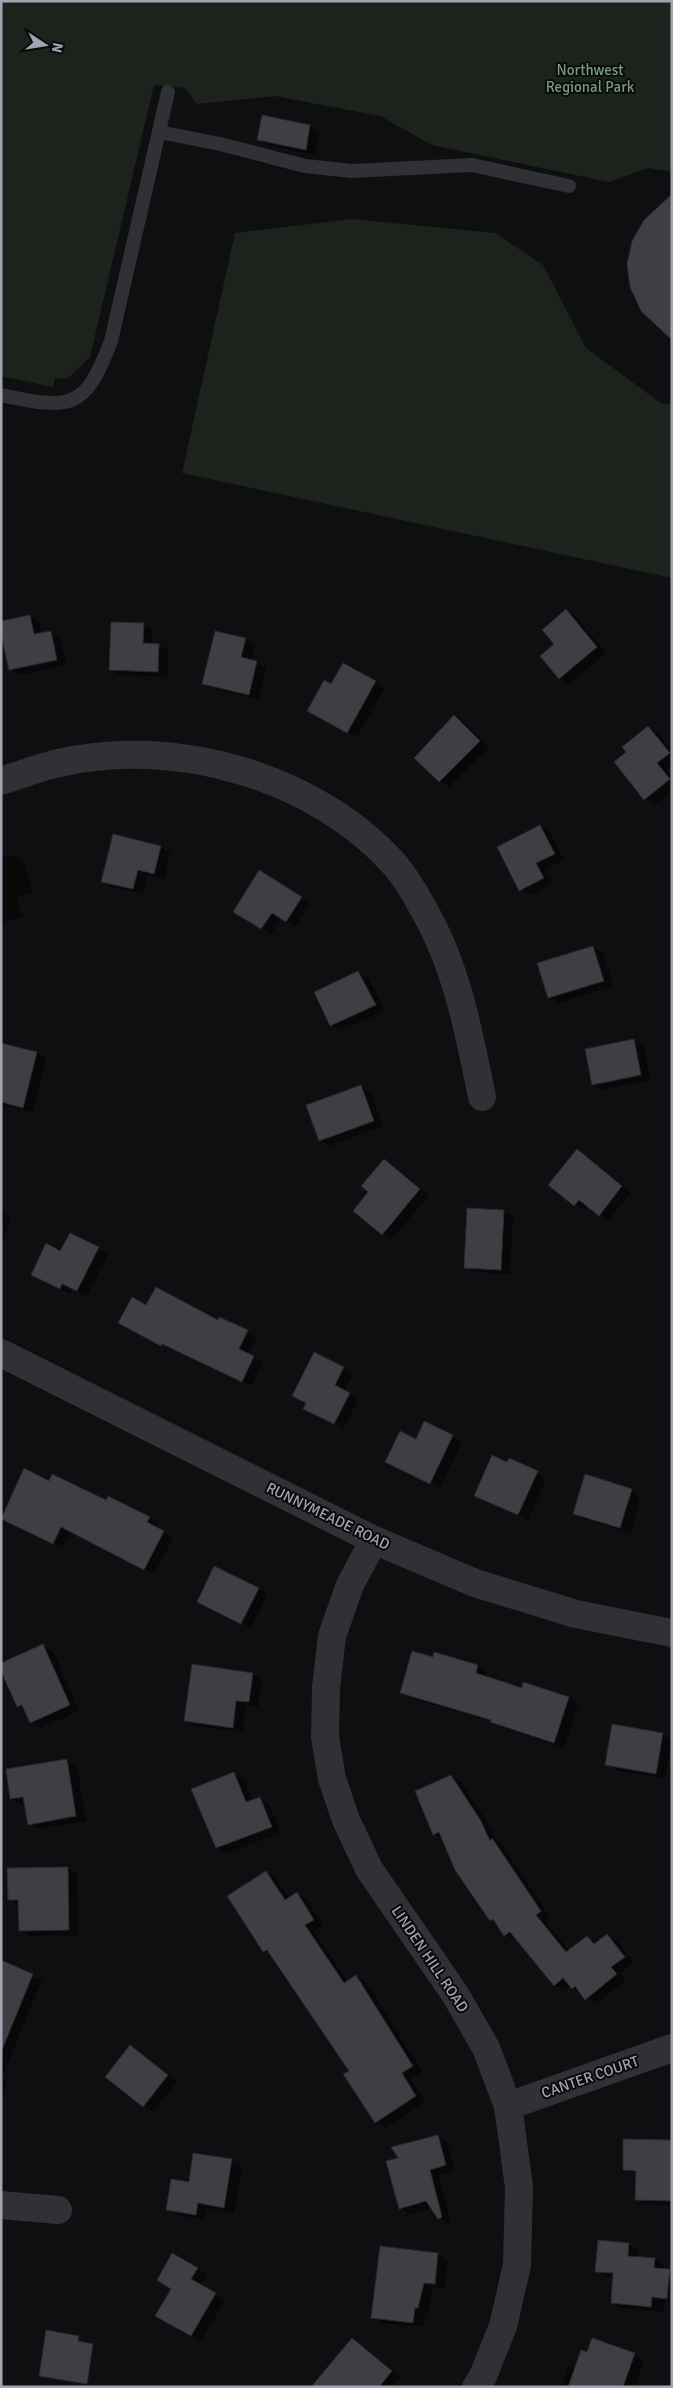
<svg xmlns="http://www.w3.org/2000/svg" width="673" height="2388" viewBox="0 0 673 2388" font-family="Signika,sans-serif">
<style>
.green{fill:#1c231d}
.shadow{fill:#0007}
.building{fill:#3e3f44;stroke:#29292c}
.lines{fill:none;stroke-linecap:round;stroke-linejoin:round}
.service{stroke:#303135;stroke-width:14}
.minor{stroke:#303135;stroke-width:28}
.labels{text-anchor:middle;dominant-baseline:central;stroke-width:4;stroke-linejoin:round;paint-order:stroke}
.park-label{font-size:15px;fill:#789b7c;stroke:#0a0a0b}
.street-label{font-size:15px;fill:#a1a5b1;stroke:#0a0a0b}
</style>
<rect width="100%" height="100%" fill="#0f0f11"/>
<g class="green">
<path d="M1,1H672V172L648,168L609,182L432,145L380,116L275,96L197,104L185,88L154,85L90,357L67,379L55,378L53,387L1,376Z"/>
<path d="M352,219L495,233L543,265L586,348L662,404H672V578L182,473L235,233Z"/>
</g>
<g class="shadow">
<path d="M263,117L310,126L320,132L315,155L268,145L258,140Z"/>
<path d="M566,611L576,617L606,653L569,684L560,678L556,644Z"/>
<path d="M30,616L39,622L42,634L51,632L60,638L66,665L20,675L10,669Z"/>
<path d="M143,624L153,630L152,644L159,645L168,650L167,677L120,675L110,669Z"/>
<path d="M245,639L255,645L251,661L266,668L259,699L213,689L204,683Z"/>
<path d="M344,665L385,688L357,737L309,710L332,686Z"/>
<path d="M454,717L464,722L489,747L449,787L439,781Z"/>
<path d="M648,728L658,733L672,751V764L666,769L672,777V791L655,804L645,799L628,752Z"/>
<path d="M540,827L550,832L564,860L545,869L553,884L530,895L520,890Z"/>
<path d="M160,847L170,853L164,879L147,875L143,894L112,887L103,882Z"/>
<path d="M13,855L23,860L33,892L16,898L22,917L1,923V858Z"/>
<path d="M269,878L310,904L296,926L281,918L271,934L235,911Z"/>
<path d="M593,947L603,953L613,986L559,1003L549,997Z"/>
<path d="M358,973L368,978L385,1011L341,1030L331,1025Z"/>
<path d="M634,1040L644,1046L650,1080L602,1090L593,1084Z"/>
<path d="M1,1044L36,1053L46,1058L33,1112L1,1105Z"/>
<path d="M360,1087L370,1092L383,1126L330,1146L320,1140Z"/>
<path d="M577,1151L631,1193L609,1220L588,1205L584,1210L575,1205Z"/>
<path d="M385,1161L429,1195L392,1239L382,1233L370,1192Z"/>
<path d="M503,1211L513,1217L510,1274L475,1272L465,1267Z"/>
<path d="M1,1212L12,1218L1,1241Z"/>
<path d="M98,1248L108,1254L87,1296L72,1289L70,1294L42,1280Z"/>
<path d="M147,1306L218,1321L257,1337L248,1355L263,1363L252,1386L172,1348L171,1350L130,1328Z"/>
<path d="M343,1368L353,1374L344,1391L358,1399L344,1428L315,1414Z"/>
<path d="M425,1423L462,1442L440,1488L397,1467L416,1440Z"/>
<path d="M25,1470L50,1482L149,1518L158,1523L156,1528L173,1538L154,1574L71,1531L63,1548L2,1518Z"/>
<path d="M537,1472L546,1478L528,1520L485,1501Z"/>
<path d="M629,1489L639,1495V1504L630,1533L584,1519L574,1513Z"/>
<path d="M259,1589L268,1594L251,1628L208,1607Z"/>
<path d="M43,1646L53,1651L79,1711L40,1728L31,1722L26,1711L18,1706Z"/>
<path d="M435,1654L478,1666L487,1672L486,1678L522,1689L524,1683L569,1698L578,1704L564,1748L502,1727L493,1722L411,1698L401,1692L433,1659Z"/>
<path d="M253,1674L262,1680L258,1707L246,1706L242,1732L195,1726L186,1720Z"/>
<path d="M662,1734L672,1740L665,1778L616,1770L607,1764Z"/>
<path d="M67,1760L77,1766L86,1821L39,1829L29,1824L26,1804H21L12,1799Z"/>
<path d="M234,1773L244,1779L252,1801L260,1798L269,1804L281,1833L226,1853L217,1848Z"/>
<path d="M451,1777L461,1782L491,1828L497,1842L502,1845L550,1917L544,1920L569,1951L587,1937L597,1943L607,1936L617,1941L634,1963L620,1973L626,1980L596,2004L570,1985L564,1990L554,1985L517,1939L515,1940L505,1935L499,1925L491,1920L443,1839L434,1834Z"/>
<path d="M68,1868L77,1873L78,1935L30,1936L20,1930L19,1905L9,1899Z"/>
<path d="M266,1872L276,1878L289,1898L297,1894L306,1899L323,1925L314,1931L348,1982L356,1976L366,1982L422,2071L411,2079L425,2101L386,2128L376,2122L351,2071L272,1955L264,1951Z"/>
<path d="M1,1962L42,1980L1,2079L8,2083L1,2097Z"/>
<path d="M130,2047L177,2081L153,2112L107,2077Z"/>
<path d="M437,2136L447,2142L455,2171L439,2175L451,2222L448,2224L439,2218L432,2208L409,2214L400,2208Z"/>
<path d="M672,2142V2205L646,2204L637,2199V2175L624,2170Z"/>
<path d="M194,2154L232,2161L242,2166L234,2213L207,2208L205,2220L177,2215L168,2210L190,2183Z"/>
<path d="M629,2245L639,2250L638,2258L655,2259L664,2265V2270L672,2274V2285L662,2312L622,2308L612,2303L614,2278L606,2277L596,2271Z"/>
<path d="M381,2247L438,2254L448,2260L444,2289L433,2287L428,2313H425L423,2327L382,2323L373,2317Z"/>
<path d="M173,2255L207,2274L200,2286L225,2300L201,2341L157,2316L172,2288Z"/>
<path d="M353,2339L401,2377L393,2387H313Z"/>
<path d="M593,2339L644,2360L635,2387H561L568,2366L576,2368L588,2353Z"/>
</g>
<g class="building">
<path d="M262,115L310,125L306,150L257,140Z"/>
<path d="M672,194V340L641,311L630,287L627,264L632,241L644,220Z"/>
<path d="M566,609L597,647L559,679L540,656L554,644L542,630Z"/>
<path d="M30,615L34,634L51,631L57,660L9,670L1,635V621Z"/>
<path d="M111,622L144,623L143,643L159,644L158,672L109,670Z"/>
<path d="M215,631L246,638L241,657L257,661L249,695L202,684Z"/>
<path d="M343,663L376,681L347,733L307,711L324,680L331,684Z"/>
<path d="M454,715L480,741L439,782L414,758Z"/>
<path d="M648,726L670,753L657,763L670,779L644,800L614,762L626,752L622,747Z"/>
<path d="M540,825L555,854L536,863L544,878L519,891L497,847Z"/>
<path d="M113,834L161,846L154,874L138,870L133,889L101,882Z"/>
<path d="M259,870L302,897L286,922L272,913L261,929L233,912Z"/>
<path d="M593,946L604,981L548,998L537,963Z"/>
<path d="M358,971L376,1005L330,1026L314,992Z"/>
<path d="M634,1039L641,1075L592,1085L585,1049Z"/>
<path d="M1,1043L37,1052L23,1108L1,1102Z"/>
<path d="M361,1085L374,1121L319,1141L306,1105Z"/>
<path d="M577,1149L622,1186L599,1216L579,1200L574,1206L548,1185Z"/>
<path d="M384,1159L420,1189L382,1235L353,1211L368,1192L361,1186Z"/>
<path d="M467,1208L504,1210L501,1270L464,1268Z"/>
<path d="M70,1233L99,1247L77,1291L62,1284L60,1289L31,1275L46,1243L60,1251Z"/>
<path d="M156,1287L218,1320L219,1317L248,1330L239,1349L254,1356L242,1382L162,1344L161,1346L118,1323L132,1297L146,1305Z"/>
<path d="M314,1352L344,1367L335,1385L350,1393L334,1424L303,1409L306,1403L292,1396Z"/>
<path d="M424,1421L453,1435L430,1484L385,1462L400,1431L416,1439Z"/>
<path d="M492,1455L507,1462L509,1458L538,1471L518,1515L474,1496Z"/>
<path d="M24,1468L49,1481L52,1474L106,1500L108,1496L150,1517L147,1522L164,1531L144,1570L61,1527L53,1544L1,1519Z"/>
<path d="M585,1474L632,1489L620,1528L573,1514Z"/>
<path d="M214,1566L259,1588L241,1624L197,1602Z"/>
<path d="M43,1644L70,1705L30,1723L22,1705L17,1707L1,1671V1663Z"/>
<path d="M412,1651L433,1657L434,1652L478,1665L476,1673L522,1688L523,1682L569,1697L554,1743L490,1722L491,1720L400,1693Z"/>
<path d="M192,1664L253,1673L249,1702L236,1701L233,1728L184,1721Z"/>
<path d="M612,1724L663,1733L656,1774L605,1765Z"/>
<path d="M67,1759L76,1816L28,1825L23,1797L10,1799L6,1769Z"/>
<path d="M234,1772L246,1802L260,1797L272,1827L216,1848L191,1789Z"/>
<path d="M451,1775L481,1821L490,1841L492,1838L541,1911L536,1915L566,1952L587,1936L594,1944L607,1934L625,1957L611,1967L617,1974L585,2000L575,1986L572,1989L563,1978L554,1986L510,1932L504,1936L493,1919L490,1921L455,1870L439,1832L433,1835L415,1791Z"/>
<path d="M68,1867L69,1930L19,1931L18,1900H8L7,1868Z"/>
<path d="M266,1871L285,1900L297,1892L314,1920L305,1925L344,1983L356,1975L413,2066L402,2073L416,2096L375,2123L343,2074L349,2071L267,1950L263,1952L227,1896Z"/>
<path d="M1,1960L33,1974L2,2050H1Z"/>
<path d="M130,2045L168,2075L143,2107L105,2077Z"/>
<path d="M438,2135L446,2165L430,2170L442,2217L438,2219L426,2201L399,2209L386,2161L398,2158L391,2147Z"/>
<path d="M623,2139L672,2140V2201L635,2200L636,2171L623,2170Z"/>
<path d="M193,2153L232,2159L224,2208L198,2203L196,2215L166,2210L171,2179L189,2182Z"/>
<path d="M598,2240L629,2243L628,2256L655,2258L654,2268L670,2269L667,2299L652,2297L651,2307L611,2303L613,2273L595,2272Z"/>
<path d="M380,2246L438,2253L435,2284L424,2283L418,2308H415L413,2323L371,2318Z"/>
<path d="M172,2253L198,2268L191,2279L216,2293L191,2336L155,2316L171,2289L157,2280Z"/>
<path d="M46,2330L79,2336L78,2341L93,2344L87,2384L39,2376Z"/>
<path d="M352,2338L392,2371L379,2387H311Z"/>
<path d="M592,2338L635,2353L623,2387H568L581,2350L587,2352Z"/>
</g>
<g class="lines">
<g class="service">
<path d="M159,132L220,144L305,166L352,171L472,165L569,186"/>
<path d="M1,395C71,410 85,410 111,341L168,92"/>
</g>
<g class="minor">
<path d="M1,781C20,775 40,767 59,763C174,736 316,776 395,865C406,878 416,895 424,910C457,967 469,1033 482,1097"/>
<path d="M1,1353L374,1540L475,1583L576,1614L672,1633"/>
<path d="M374,1540L350,1585L332,1636L326,1688L325,1737L332,1779L346,1820L369,1869L455,1994L486,2048L508,2106L519,2187L517,2265L503,2326L483,2376L476,2387"/>
<path d="M508,2106L672,2048"/>
<path d="M1,2205L58,2210"/>
</g>
</g>
<g class="labels">
<g class="park-label">
<text x="590" y="70">Northwest<tspan x="590" dy="17">Regional Park</tspan></text>
</g>
<g class="street-label">
<text transform="translate(328 1516) rotate(26)">RUNNYMEADE ROAD</text>
<text transform="translate(430 1959) rotate(56)">LINDEN HILL ROAD</text>
<text transform="translate(590 2077) rotate(-19)">CANTER COURT</text>
</g>
</g>
<rect width="673" height="2388" fill="none" stroke="#a1a5b1" stroke-width="5"/>
<g transform="translate(45 45) rotate(102)" stroke="#0a0a0b" stroke-width="4" paint-order="stroke">
<path d="M0-4L9 19L0 12L-9 19Z" fill="#a1a5b1"/>
<text y="-8" font-size="14" font-weight="bold" text-anchor="middle" fill="#a1a5b1">N</text>
</g>
</svg>
